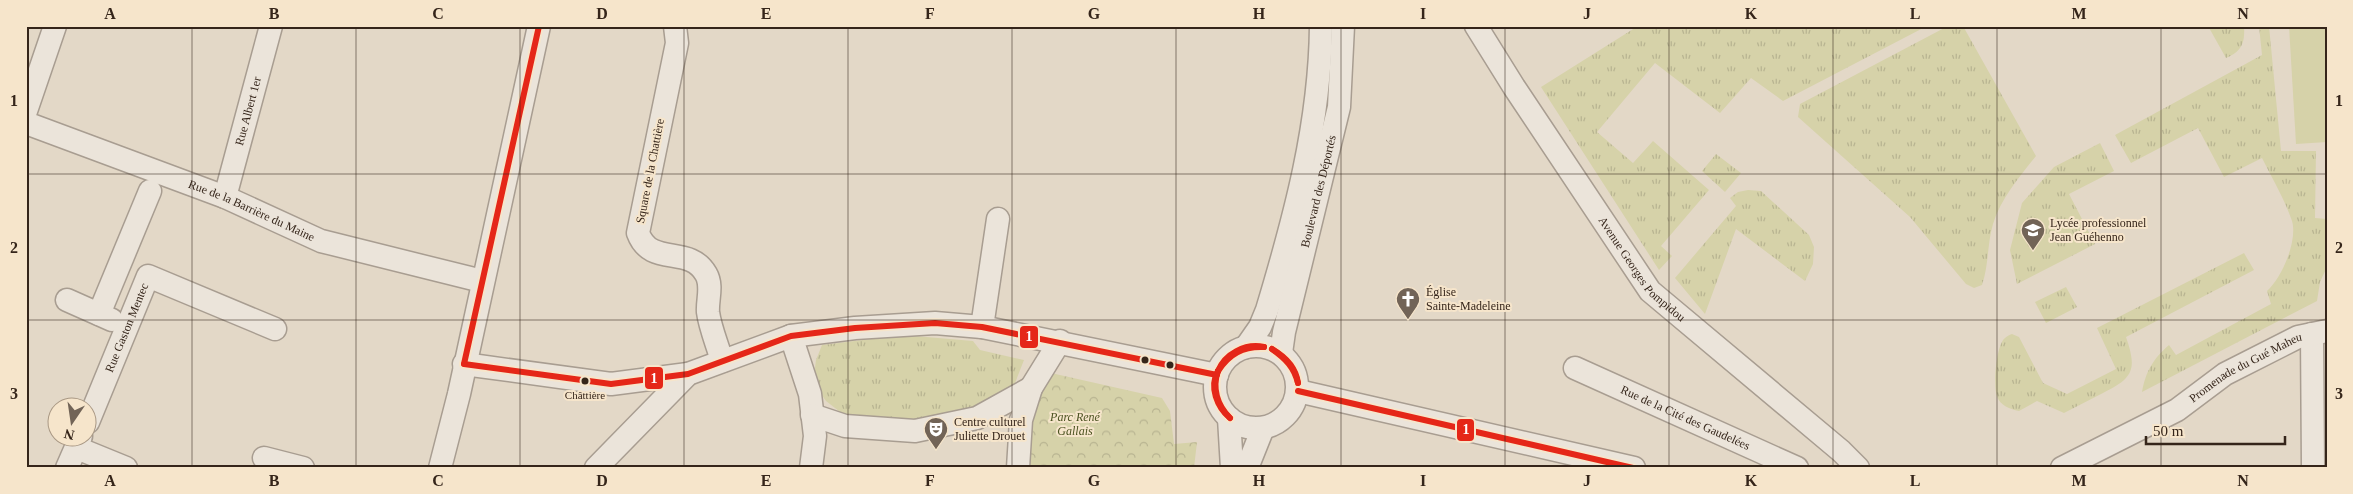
<svg xmlns="http://www.w3.org/2000/svg" width="2353" height="494" viewBox="0 0 2353 494" font-family="Georgia,serif">
<style>
.grass{fill:url(#grass-tufts)}
.forest{fill:url(#forest-crowns)}
.garden{fill:#d6d2a9}
.lines{fill:none;stroke-linecap:round;stroke-linejoin:round}
.minor-casing{stroke:#a89d91;stroke-width:25}
.minor{stroke:#ebe4da;stroke-width:22}
.bus-1-casing{stroke:#f6e5cb;stroke-width:10}
.bus-1{stroke:#e52718;stroke-width:6}
.grid{fill:none;stroke:#35251a;stroke-width:1;stroke-opacity:0.55}
.bus-dot{fill:#35251a;stroke:#f6e5cb;stroke-width:2}
.labels{text-anchor:middle;dominant-baseline:central;stroke-width:4;stroke-linejoin:round;paint-order:stroke}
.bus-label{font-size:11px;fill:#35251a;stroke:#f6e5cb}
.street-label{font-size:12px;fill:#35251a;stroke:#f6e5cb}
.poi-label{font-size:12px;fill:#35251a;stroke:#f6e5cb;text-anchor:start}
.park-label{font-size:12px;font-style:italic;fill:#4b5220;stroke:#f6e5cb}
.line-badge{stroke:#f6e5cb;stroke-width:2}
.badge-label{font-size:14px;text-anchor:middle;font-weight:bold;fill:#fff}
.neatline{fill:none;stroke:#35251a;stroke-width:2}
.grid-label{font-size:16px;text-anchor:middle;font-weight:bold;fill:#35251a}
</style>
<defs>
<pattern id="grass-tufts" width="24" height="20" patternUnits="userSpaceOnUse" patternTransform="scale(1.25)"><rect width="24" height="20" fill="#d6d2a9"/><path d="M3 7l-1-3M5 7V3M7 7l1-3M15 17l-1-3M17 17v-4M19 17l1-3" fill="none" stroke="#b8b491"/></pattern>
<pattern id="forest-crowns" width="20" height="18" patternUnits="userSpaceOnUse" patternTransform="scale(1.25)"><rect width="20" height="18" fill="#d6d2a9"/><path d="M2 6a3 3 0 1 1 6 0M12 15a3 3 0 1 1 6 0" fill="none" stroke="#b8b491"/></pattern>
</defs>
<rect width="100%" height="100%" fill="#e3d8c7"/>
<g class="grass">
<path d="M1638,26H1927L1783,101L1751,78L1720,113L1655,63L1597,132L1633,163L1653,141L1709,190L1661,246L1672,256L1659,270L1541,87Z"/>
<path d="M1948,26H1963L2036,156C2020,176 2001,198 1993,224C1987,244 1989,265 1982,285L1974,288L1966,284L1910,217L1798,117L1800,104Z"/>
<path d="M2208,26H2244C2245,43 2242,51 2226,58Z"/>
<path d="M2259,26H2269L2281,151H2316L2315,218L2327,219V267L2320,282L2317,301L2142,392C2146,371 2153,359 2169,345L2176,355L2271,304L2267,291C2281,279 2298,241 2292,221C2285,200 2272,178 2262,158L2224,177L2198,128L2131,163L2115,135L2262,55Z"/>
<path d="M2100,143L2114,171L2069,194L2095,244L2017,284L2010,250L2022,203L2054,167Z"/>
<path d="M1716,154L1741,173L1725,192L1702,171Z"/>
<path d="M1748,190L1761,191L1809,235L1814,247L1813,264L1805,281L1736,229L1705,314L1675,278L1736,206L1730,198L1738,192Z"/>
<path d="M2244,253L2254,270L2126,337C2137,369 2134,378 2103,393C2090,400 2077,406 2064,413L2037,401L2019,411C2010,409 2000,406 1997,396C1993,386 1996,345 2005,338C2007,336 2009,335 2012,334L2019,337L2043,383L2067,394L2116,369L2097,328Z"/>
<path d="M2066,287L2077,307L2046,323L2035,302Z"/>
<path d="M903,335L973,341L980,350L1024,360L1010,396L968,416L914,424L844,415L826,401L818,390L814,375L816,360L822,345Z"/>
</g>
<path class="forest" d="M1051,373L1162,398L1170,411L1174,444L1197,442L1194,468H1028L1032,410Z"/>
<path class="garden" d="M2289,26H2327V142L2296,144Z"/>
<g class="lines">
<g class="minor-casing">
<g id="minor">
<path d="M675,26L677,43L638,233C651,268 689,244 706,274C713,286 707,300 708,312C710,328 718,346 722,361"/>
<path id="s1" d="M1476,26L1514,87L1650,291L1841,451L1858,468"/>
<path d="M26,111L55,26"/>
<path id="s2" d="M26,123L225,197L321,241L482,281"/>
<path id="s3" d="M225,197L271,26"/>
<path d="M67,300L112,320"/>
<path d="M99,314L150,191"/>
<path d="M982,327L998,219"/>
<path d="M2312,334L2313,468"/>
<path d="M791,336L810,394L815,436L811,468"/>
<circle cx="1256" cy="387" r="41"/>
<path d="M1246,347L1260,327L1267,310C1295,217 1320,124 1321,26"/>
<path id="s4" d="M1281,353L1284,332L1339,107L1343,26"/>
<path d="M464,364L611,384L688,374"/>
<path id="s5" d="M1575,368L1797,468"/>
<path d="M1298,391L1634,468"/>
<path d="M812,415L845,426L915,431L977,418L1031,388"/>
<path d="M1229,418L1232,468"/>
<path id="s6" d="M88,422L148,276L275,329"/>
<path d="M77,448L126,468"/>
<path d="M264,458L303,468"/>
<path d="M67,468L81,436"/>
<path d="M440,468L459,394L539,26"/>
<path d="M596,468L688,374L791,336L855,328L935,323L982,327L1217,375"/>
<path d="M1018,468L1021,420L1031,388L1060,341"/>
<path d="M1247,468L1263,428"/>
<path id="s7" d="M2062,468L2177,410L2225,374L2298,337L2327,331"/>
</g>
</g>
<use href="#minor" class="minor"/>
<g class="bus-1-casing">
<g id="bus-1">
<path d="M1272,349C1286,357 1296,368 1298,383"/>
<path d="M1272,349C1286,359 1294,367 1298,383"/>
<path d="M464,364L611,384L688,374L791,336L855,328L935,323L982,327L1217,375"/>
<path d="M464,364L539,26"/>
<path d="M1218,371C1212,388 1217,405 1230,418"/>
<path d="M1218,371C1209,387 1217,407 1230,418"/>
<path d="M1218,371C1225,354 1245,343 1264,347"/>
<path d="M1218,371C1229,354 1243,346 1264,347"/>
<path d="M1298,391L1633,468"/>
</g>
</g>
<use href="#bus-1" class="bus-1"/>
</g>
<path class="grid" d="M192,26V468M356,26V468M520,26V468M684,26V468M848,26V468M1012,26V468M1176,26V468M1341,26V468M1505,26V468M1669,26V468M1833,26V468M1997,26V468M2161,26V468M26,174H2327M26,320H2327"/>
<defs>
<g id="school-pin" transform="scale(1.25)"><path d="M0 17L-7.5 6A9.5 9.5 0 1 1 7.5 6Z" fill="#726457" stroke="#f6e5cb"/><path d="M0-5L7-2L0 1L-7-2ZM-4 1L0 2.5L4 1V4Q0 6-4 4Z" fill="#fff"/></g>
<g id="church-pin" transform="scale(1.25)"><path d="M0 17L-7.5 6A9.5 9.5 0 1 1 7.5 6Z" fill="#726457" stroke="#f6e5cb"/><path d="M-1.2-6h2.4v3.5h3.3v2.4h-3.3V6h-2.4V-.1h-3.3v-2.4h3.3Z" fill="#fff"/></g>
<g id="theatre-pin" transform="scale(1.25)"><path d="M0 17L-7.5 6A9.5 9.5 0 1 1 7.5 6Z" fill="#726457" stroke="#f6e5cb"/><path d="M-5-5.5Q0-4 5-5.5V0Q5 5 0 6Q-5 5-5 0ZM-3.3-2.5H-1v1.5H-3.3ZM1-2.5H3.3v1.5H1ZM-2.8 1Q0 5.5 2.8 1Z" fill="#fff"/></g>
</defs>
<g fill-rule="evenodd">
<use href="#school-pin" x="2033" y="230"/>
<use href="#church-pin" x="1408" y="299"/>
<use href="#theatre-pin" x="936" y="429"/>
</g>
<g class="bus-dot">
<circle cx="1145" cy="360" r="4.5"/>
<circle cx="1170" cy="365" r="4.5"/>
<circle cx="585" cy="381" r="4.5"/>
</g>
<g class="labels">
<g class="bus-label">
<text x="585" y="395">Châttière</text>
</g>
<g class="street-label">
<text stroke="none"><textPath href="#s3" startOffset="89">Rue Albert 1er</textPath></text>
<text transform="translate(650 171) rotate(-79)">Square de la Chattière</text>
<text stroke="none"><textPath href="#s4" startOffset="166">Boulevard des Déportés</textPath></text>
<text stroke="none"><textPath href="#s2" startOffset="242">Rue de la Barrière du Maine</textPath></text>
<text stroke="none"><textPath href="#s1" startOffset="295">Avenue Georges Pompidou</textPath></text>
<text stroke="none"><textPath href="#s6" startOffset="102">Rue Gaston Mentec</textPath></text>
<text stroke="none"><textPath href="#s7" startOffset="210">Promenade du Gué Maheu</textPath></text>
<text stroke="none"><textPath href="#s5" startOffset="121">Rue de la Cité des Gaudelées</textPath></text>
</g>
<g class="poi-label">
<text x="2050" y="223">Lycée professionnel<tspan x="2050" dy="14">Jean Guéhenno</tspan></text>
<text x="1426" y="292">Église<tspan x="1426" dy="14">Sainte-Madeleine</tspan></text>
<text x="954" y="422">Centre culturel<tspan x="954" dy="14">Juliette Drouet</tspan></text>
</g>
<g class="park-label">
<text x="1075" y="417">Parc René<tspan x="1075" dy="14">Gallais</tspan></text>
</g>
</g>
<g class="line-badge">
<rect x="1019" y="325" width="20" height="24" rx="5" fill="#e52718"/>
<rect x="644" y="366" width="20" height="24" rx="5" fill="#e52718"/>
<rect x="1456" y="418" width="19" height="24" rx="5" fill="#e52718"/>
</g>
<g class="badge-label">
<text x="1029" y="341">1</text>
<text x="654" y="383">1</text>
<text x="1466" y="434">1</text>
</g>
<rect width="2353" height="494" fill="none" stroke="#f6e5cb" stroke-width="55"/>
<g transform="translate(72 422) rotate(193)"><circle r="24" fill="#f6e5cb" stroke="#a99884"/>
<path d="M0-4L9 19L0 12L-9 19Z" fill="#726457"/>
<text y="-8" font-size="14" font-weight="bold" text-anchor="middle" fill="#35251a">N</text>
</g>
<path d="M2146 436v8h139v-8" fill="none" stroke="#35251a" stroke-width="2.5"/>
<text x="2153" y="436" font-size="15" fill="#35251a" stroke="#f6e5cb" stroke-width="4" paint-order="stroke">50 m</text>
<rect x="28" y="28" width="2298" height="438" class="neatline"/>
<g class="grid-label">
<text x="110" y="19">A</text>
<text x="274" y="19">B</text>
<text x="438" y="19">C</text>
<text x="602" y="19">D</text>
<text x="766" y="19">E</text>
<text x="930" y="19">F</text>
<text x="1094" y="19">G</text>
<text x="1259" y="19">H</text>
<text x="1423" y="19">I</text>
<text x="1587" y="19">J</text>
<text x="1751" y="19">K</text>
<text x="1915" y="19">L</text>
<text x="2079" y="19">M</text>
<text x="2243" y="19">N</text>
<text x="14" y="106">1</text>
<text x="2339" y="106">1</text>
<text x="14" y="253">2</text>
<text x="2339" y="253">2</text>
<text x="14" y="399">3</text>
<text x="2339" y="399">3</text>
<text x="110" y="486">A</text>
<text x="274" y="486">B</text>
<text x="438" y="486">C</text>
<text x="602" y="486">D</text>
<text x="766" y="486">E</text>
<text x="930" y="486">F</text>
<text x="1094" y="486">G</text>
<text x="1259" y="486">H</text>
<text x="1423" y="486">I</text>
<text x="1587" y="486">J</text>
<text x="1751" y="486">K</text>
<text x="1915" y="486">L</text>
<text x="2079" y="486">M</text>
<text x="2243" y="486">N</text>
</g>
</svg>
